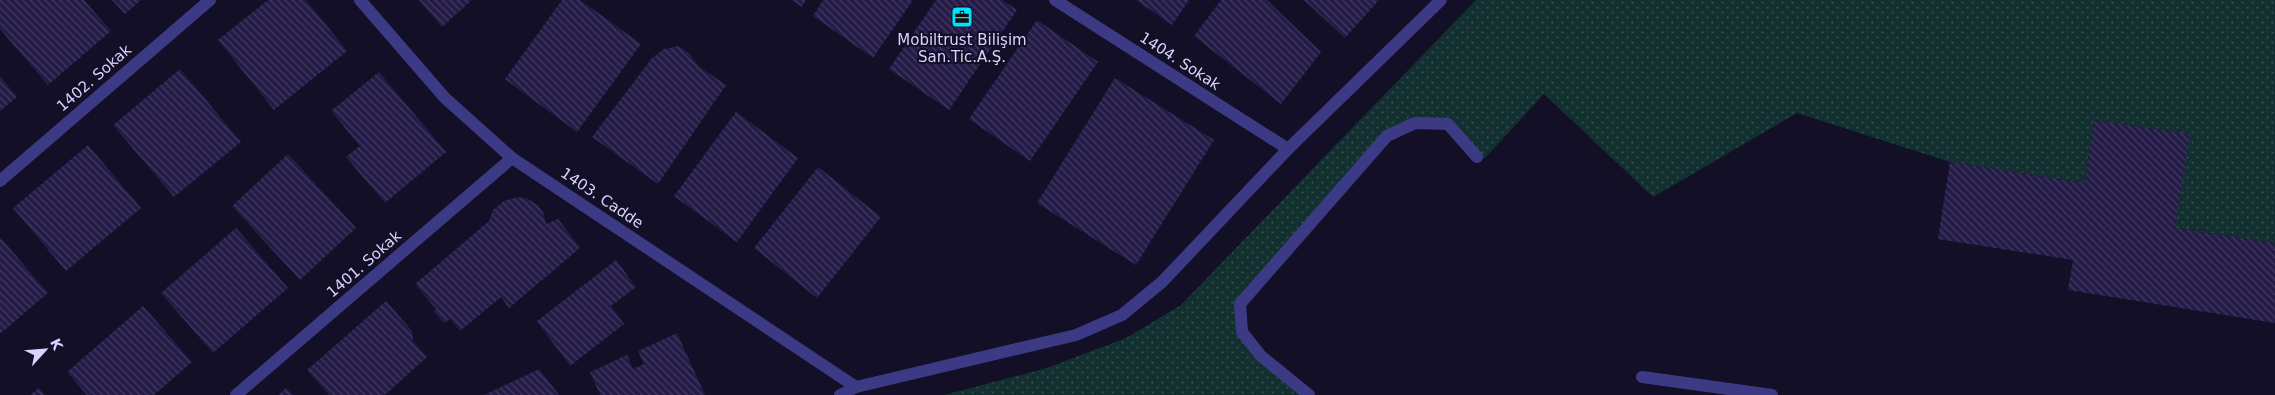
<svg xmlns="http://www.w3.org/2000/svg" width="2275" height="395" viewBox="0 0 2275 395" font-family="'DejaVu Sans',sans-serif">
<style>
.green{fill:url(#green-dots)}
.building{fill:url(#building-back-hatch)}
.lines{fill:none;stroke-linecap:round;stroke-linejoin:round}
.lane{stroke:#3d3a85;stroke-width:12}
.street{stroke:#3d3a85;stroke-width:12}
.labels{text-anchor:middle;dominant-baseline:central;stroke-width:4.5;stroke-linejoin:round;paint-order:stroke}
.poi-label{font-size:15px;fill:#d9d4ff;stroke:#130f26}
.street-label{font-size:15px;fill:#d9d4ff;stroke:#130f26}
</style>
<defs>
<pattern id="green-dots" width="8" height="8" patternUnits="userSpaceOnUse" patternTransform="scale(1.25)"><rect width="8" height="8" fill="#12302f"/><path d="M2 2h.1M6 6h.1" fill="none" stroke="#344d4e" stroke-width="1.8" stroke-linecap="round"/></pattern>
<pattern id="building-back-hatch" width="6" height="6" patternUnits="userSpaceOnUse" patternTransform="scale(1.25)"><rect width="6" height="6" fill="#241b47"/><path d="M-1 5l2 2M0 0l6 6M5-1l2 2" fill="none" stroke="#433b63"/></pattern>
</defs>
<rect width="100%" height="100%" fill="#130f26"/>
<path class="green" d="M1476,0H2275V243L2175,228L2189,134L2094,120L2085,183L1950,162L1797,113L1653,197L1544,94L1484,159L1448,124L1415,123L1387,136L1240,304L1242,332L1309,395H944L1047,368L1126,338L1181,305Z"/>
<g class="building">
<path d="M0,0H84L111,31L48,85L0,29Z"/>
<path d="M112,0H141L125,14Z"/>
<path d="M268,0H306L347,51L274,110L218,40Z"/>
<path d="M419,0H472L442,27Z"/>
<path d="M562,0H580L641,44L577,132L505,79Z"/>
<path d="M791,0H806L802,7Z"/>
<path d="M823,0H913L873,58L813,16Z"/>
<path d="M936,0H1002L1017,10L949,110L889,69Z"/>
<path d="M1136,0H1189L1172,25Z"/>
<path d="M1221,0H1267L1321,52L1281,104L1194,36Z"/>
<path d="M1304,0H1379L1345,38Z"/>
<path d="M1037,20L1098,62L1030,161L969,119Z"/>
<path d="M679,46L690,54L698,66L726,85L658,184L592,137L652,58L664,49Z"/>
<path d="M180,69L241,142L174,197L113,125Z"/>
<path d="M379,72L446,152L385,203L346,157L360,146L331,111Z"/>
<path d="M0,76L17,97L0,111Z"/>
<path d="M1115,78L1214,140L1136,265L1037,203Z"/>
<path d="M736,112L798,158L737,242L674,196Z"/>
<path d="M2094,120L2190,134L2175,228L2275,243V323L2068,290L2073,260L1938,239L1950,162L2085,183Z"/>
<path d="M88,145L141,208L66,271L13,208Z"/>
<path d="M288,154L356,228L300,280L232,206Z"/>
<path d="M818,167L881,217L817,298L754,248Z"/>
<path d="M518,197L528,199L537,205L543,212L546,224L558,219L580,248L509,308L501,297L460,331L450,319L444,323L433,311L436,309L415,284L489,221L493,210L504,201Z"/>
<path d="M236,228L288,288L213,353L161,293Z"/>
<path d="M0,237L48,293L0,334Z"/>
<path d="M616,260L636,287L611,306L624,324L570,366L537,321Z"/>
<path d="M386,301L412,331L413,341L427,357L385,395H329L307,370Z"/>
<path d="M143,306L192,362L154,395H87L67,372Z"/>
<path d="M677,333L705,395H600L590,372L627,355L633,369L644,364L638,351Z"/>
<path d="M539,369L559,395H484Z"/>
<path d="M39,388L45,395H30Z"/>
<path d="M286,388L293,395H278Z"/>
</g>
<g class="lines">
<g class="lane">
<path d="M1642,377L1772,395"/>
<path d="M1309,395L1261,356L1242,332L1240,304L1387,136L1415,123L1448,124L1477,157"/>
</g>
<g class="street">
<path d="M360,0L445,98L512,158L856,387"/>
<path d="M1055,0L1288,149"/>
<path d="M0,181L210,0"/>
<path d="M236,395L512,158"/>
<path d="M840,395L856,387L1076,335L1122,315L1162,282L1288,149L1441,0"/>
</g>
</g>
<defs>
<g id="office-square" transform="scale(1.125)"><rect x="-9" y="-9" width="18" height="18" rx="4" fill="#00e5ff" stroke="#130f26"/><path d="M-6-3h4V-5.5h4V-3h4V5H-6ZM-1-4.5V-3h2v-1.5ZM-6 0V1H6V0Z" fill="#111"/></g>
</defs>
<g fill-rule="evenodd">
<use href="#office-square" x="962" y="17"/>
</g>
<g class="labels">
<g class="poi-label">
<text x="962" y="40">Mobiltrust Bilişim<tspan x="962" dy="17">San.Tic.A.Ş.</tspan></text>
</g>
<g class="street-label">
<text transform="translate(1180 61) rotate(33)">1404. Sokak</text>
<text transform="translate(94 78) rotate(-41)">1402. Sokak</text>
<text transform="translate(602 198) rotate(34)">1403. Cadde</text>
<text transform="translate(364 264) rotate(-41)">1401. Sokak</text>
</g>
</g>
<g transform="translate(45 350) rotate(64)" stroke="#130f26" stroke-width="4" paint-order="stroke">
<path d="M0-4L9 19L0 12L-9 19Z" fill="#d9d4ff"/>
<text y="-8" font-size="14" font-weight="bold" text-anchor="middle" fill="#d9d4ff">K</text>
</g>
</svg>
